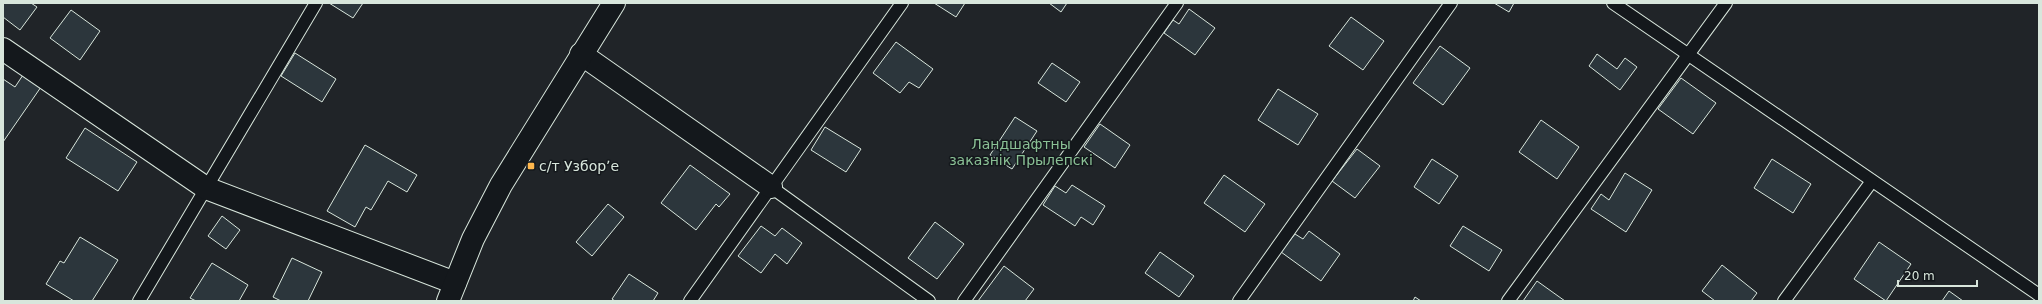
<svg xmlns="http://www.w3.org/2000/svg" width="2042" height="304" viewBox="0 0 2042 304" font-family="'DejaVu Sans',sans-serif">
<style>
.green{fill:#202428;stroke:#939e99}
.building{fill:#2c363c;stroke:#d8e6dc}
.lines{fill:none;stroke-linecap:round;stroke-linejoin:round}
.service-casing{stroke:#d8e6dc;stroke-width:14}
.minor-casing{stroke:#d8e6dc;stroke-width:24}
.service{stroke:#14181c;stroke-width:12}
.minor{stroke:#14181c;stroke-width:22}
.poi-dot{fill:#ffb74d;stroke:#14181c;stroke-width:1.5}
.labels{text-anchor:middle;dominant-baseline:central;stroke-width:3;stroke-linejoin:round;paint-order:stroke}
.park-label{font-size:14px;fill:#8ac095;stroke:#14181c}
.poi-label{font-size:14px;fill:#d8e6dc;stroke:#14181c;text-anchor:start}
</style>
<rect width="100%" height="100%" fill="#14181c"/>
<rect class="green" x="3" y="3" width="2036" height="298"/>
<g class="building">
<path d="M3,3H31L37,7L20,30L3,17Z"/>
<path d="M329,3H363L353,18Z"/>
<path d="M934,3H965L956,17Z"/>
<path d="M1049,3H1067L1061,12Z"/>
<path d="M1494,3H1514L1509,12Z"/>
<path d="M1189,9L1215,28L1195,55L1164,33L1173,20L1179,24Z"/>
<path d="M71,10L100,31L80,60L50,38Z"/>
<path d="M1351,17L1384,41L1363,70L1329,46Z"/>
<path d="M896,42L933,69L919,88L909,82L900,93L873,73Z"/>
<path d="M1440,46L1470,68L1443,105L1413,83Z"/>
<path d="M295,53L336,79L322,102L281,76Z"/>
<path d="M1597,54L1617,69L1625,58L1637,67L1620,90L1589,66Z"/>
<path d="M1052,63L1080,82L1066,102L1038,83Z"/>
<path d="M23,75L41,87L3,142V79L15,87Z"/>
<path d="M1681,78L1716,103L1693,134L1658,109Z"/>
<path d="M1278,89L1318,114L1298,145L1258,120Z"/>
<path d="M1015,117L1037,131L1012,169L990,155Z"/>
<path d="M1541,120L1579,147L1557,179L1519,152Z"/>
<path d="M1100,124L1130,145L1115,168L1084,147Z"/>
<path d="M825,127L861,149L846,172L811,150Z"/>
<path d="M85,128L137,162L118,191L66,158Z"/>
<path d="M365,145L417,175L407,192L388,181L371,210L366,207L355,227L327,211Z"/>
<path d="M1357,149L1380,166L1355,198L1332,181Z"/>
<path d="M1432,159L1458,176L1439,204L1414,187Z"/>
<path d="M1772,159L1811,184L1793,213L1754,188Z"/>
<path d="M690,165L730,194L719,207L716,204L696,230L661,203Z"/>
<path d="M1625,173L1652,190L1626,232L1591,209L1601,194L1609,200Z"/>
<path d="M1224,175L1265,204L1245,232L1204,203Z"/>
<path d="M1072,185L1105,206L1093,225L1081,217L1075,226L1043,205L1055,186L1066,193Z"/>
<path d="M608,204L624,217L592,256L576,242Z"/>
<path d="M222,216L240,230L226,249L208,236Z"/>
<path d="M935,222L964,244L937,279L908,258Z"/>
<path d="M761,226L775,236L782,228L802,243L787,264L775,254L761,273L738,256Z"/>
<path d="M1463,226L1502,250L1489,271L1450,246Z"/>
<path d="M1309,231L1340,254L1321,281L1281,252L1295,234L1303,239Z"/>
<path d="M80,237L118,260L92,301H74L46,284L60,261L64,263Z"/>
<path d="M1879,242L1911,264L1886,301L1854,279Z"/>
<path d="M1160,252L1194,276L1179,297L1145,273Z"/>
<path d="M292,258L322,272L308,301H281L273,297Z"/>
<path d="M212,263L248,285L239,301H196L190,298Z"/>
<path d="M1722,265L1757,293L1751,301H1715L1702,291Z"/>
<path d="M1004,266L1034,289L1025,301H978Z"/>
<path d="M629,274L658,293L653,301H615L612,299Z"/>
<path d="M1537,281L1565,301H1523Z"/>
<path d="M1949,291L1963,301H1942Z"/>
<path d="M1415,297L1421,301H1413Z"/>
</g>
<g class="lines">
<g class="service-casing">
<g id="service">
<path d="M1613,3L2039,295"/>
<path d="M771,187L929,301"/>
<path d="M139,301L316,3"/>
<path d="M690,301L902,3"/>
<path d="M964,301L1177,3"/>
<path d="M1239,301L1451,3"/>
<path d="M1508,301L1726,3"/>
<path d="M1784,301L1872,181"/>
</g>
</g>
<g class="minor-casing">
<g id="minor">
<path d="M3,49L206,188L455,283"/>
<path d="M581,54L771,187"/>
<path d="M448,301L473,239L501,185L614,3"/>
</g>
</g>
<use href="#service" class="service"/>
<use href="#minor" class="minor"/>
</g>
<rect class="poi-dot" x="527" y="162" width="8" height="8" rx="2"/>
<g class="labels">
<g class="park-label">
<text x="1021" y="144">Ландшафтны<tspan x="1021" dy="16">заказнік Прылепскі</tspan></text>
</g>
<g class="poi-label">
<text x="539" y="166">с/т Узборʼе</text>
</g>
</g>
<rect width="2042" height="304" fill="none" stroke="#d8e6dc" stroke-width="8"/>
<path d="M1898 280v6h79v-6" fill="none" stroke="#d8e6dc" stroke-width="2"/>
<text x="1904" y="280" font-size="12" fill="#d8e6dc" stroke="#14181c" stroke-width="3" paint-order="stroke">20 m</text>
</svg>
